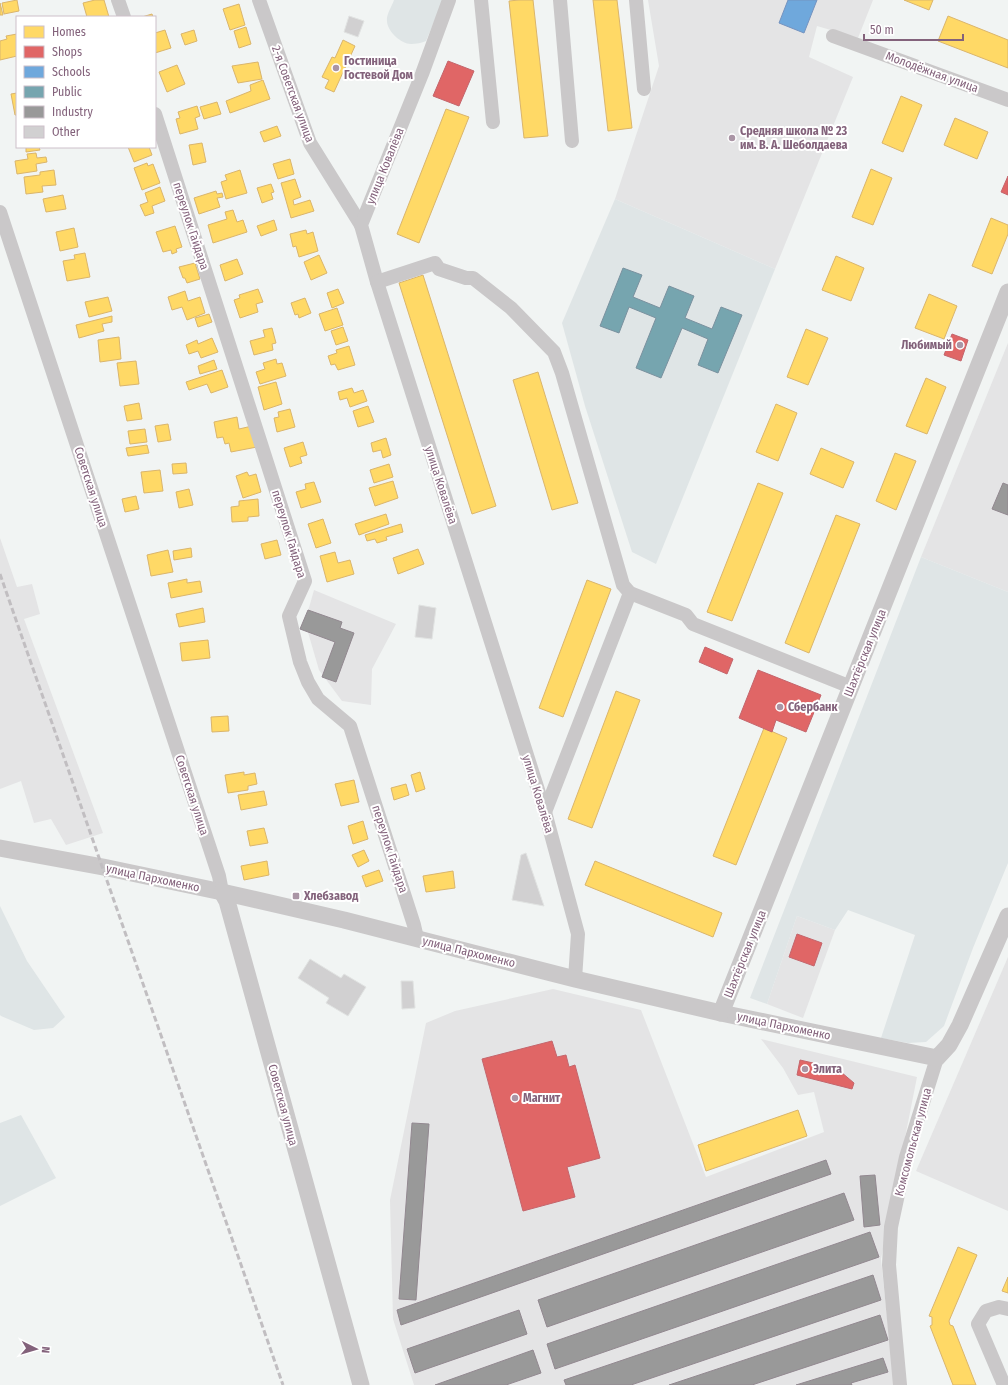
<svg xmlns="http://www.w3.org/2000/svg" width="1008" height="1385" viewBox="0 0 1008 1385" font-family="'Fira Sans Condensed',sans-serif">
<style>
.built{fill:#e4e4e5}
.green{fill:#dfe5e6}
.homes{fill:#ffd966;stroke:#dab56c}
.shops{fill:#e06666;stroke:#c4656c}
.schools{fill:#6fa8dc;stroke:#7593bf}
.public{fill:#76a5af;stroke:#7a919f}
.industry{fill:#999;stroke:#928890}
.building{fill:#d1d0d1;stroke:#e1e3e2}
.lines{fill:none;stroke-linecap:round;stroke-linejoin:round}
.minor{stroke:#cac8c9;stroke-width:14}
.tertiary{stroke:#cac8c9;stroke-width:17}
.rail{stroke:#c1bec1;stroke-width:3;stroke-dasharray:6 3;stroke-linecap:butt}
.poi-dot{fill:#aa95a5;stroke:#fff;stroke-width:1.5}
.labels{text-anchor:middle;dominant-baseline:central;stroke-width:4;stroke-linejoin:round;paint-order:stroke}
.poi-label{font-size:12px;font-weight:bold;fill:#83627b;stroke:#fff;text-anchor:start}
.street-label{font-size:12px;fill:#83627b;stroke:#fff}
</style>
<rect width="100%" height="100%" fill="#f1f4f3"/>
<g class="built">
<path d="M648,0H873L858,38L817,26L809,57L853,77L775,269L615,199L659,66Z"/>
<path d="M1008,343V592L921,557Z"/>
<path d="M0,538L17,587L32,584L40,614L24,619L103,833L66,845L51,819L34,823L21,781L0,789Z"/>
<path d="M314,590L396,624L372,669L371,705L342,701L319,670L305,622Z"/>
<path d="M797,916L835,930L803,1018L767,1004Z"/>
<path d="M1008,957V1211L916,1171Z"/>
<path d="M553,989L641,1010L706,1177L824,1132L814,1092L798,1095L783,1068L761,1039L917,1077L881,1259L894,1385H414L393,1319L390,1200L426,1023L455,1011Z"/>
</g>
<g class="green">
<path d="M394,0H443L426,41C422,43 416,44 411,44C401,44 387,31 387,21C386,15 392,6 394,0Z"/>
<path d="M615,199L775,269L656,564L632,552L585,406L562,323Z"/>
<path d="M921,557L1008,592V863L973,948L944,1026L926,1042L908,1043L881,1038L915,935L848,910L835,930L797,916L767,1004L750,998Z"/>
<path d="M0,906L27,961L65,1017L53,1028L34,1030L1,1016L0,1015Z"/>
<path d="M21,1115L56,1178L0,1206V1123Z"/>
</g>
<g class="homes">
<path d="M17,0L19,11L4,14L2,3Z"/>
<path d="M95,0H104L109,17H87L83,3Z"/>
<path d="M519,0H533L548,136L524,138L509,1Z"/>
<path d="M593,0H617L632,128L608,131Z"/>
<path d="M904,0H933L929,10Z"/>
<path d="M0,3L3,15H0Z"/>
<path d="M239,4L245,25L230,30L223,9Z"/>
<path d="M152,14L153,17H142Z"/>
<path d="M948,16L1008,40V68L938,41Z"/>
<path d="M246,27L251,44L239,48L234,31Z"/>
<path d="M165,30L171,48L155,53V33Z"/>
<path d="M194,30L197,41L185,45L181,34Z"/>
<path d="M17,34V56L0,60V41L7,39L6,36Z"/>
<path d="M343,40L355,46L334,92L325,88L329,80L322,77L332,57L335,58Z"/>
<path d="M258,62L262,79L238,83L232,66Z"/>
<path d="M177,65L185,84L167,92L159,72Z"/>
<path d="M263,80L270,99L230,113L226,101L251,91L250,85Z"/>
<path d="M17,93V115H15L11,94Z"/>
<path d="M901,96L922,105L903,152L882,143Z"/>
<path d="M217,102L221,114L204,119L200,107Z"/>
<path d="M197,106L200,116L195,118L198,129L180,134L176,119L180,118L178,112Z"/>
<path d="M446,109L469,117L419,243L397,234Z"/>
<path d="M955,118L988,132L977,159L944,145Z"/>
<path d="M277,126L281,136L264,142L260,132Z"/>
<path d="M202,143L206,162L193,165L189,145Z"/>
<path d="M26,147H39L40,150L26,152Z"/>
<path d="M128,147H149L152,155L134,162Z"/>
<path d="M36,153L37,158L46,157L47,162L36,164L37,171L17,174L15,161L28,159L27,154Z"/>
<path d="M290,159L294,174L278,179L273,164Z"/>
<path d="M147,163L148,166L153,164L160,183L142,190L134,168Z"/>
<path d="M871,169L892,178L873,225L852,217Z"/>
<path d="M54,170L56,185L42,186L43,192L26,194L24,177L40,175V172Z"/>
<path d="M240,170L247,193L226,199L221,182L227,180L225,175Z"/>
<path d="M295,179L301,197L293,200L294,205L310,200L314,211L291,218L281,183Z"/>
<path d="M271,184L274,192L271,193L273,199L262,203L257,188Z"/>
<path d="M160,187L165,201L152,206L154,213L145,216L140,205L148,202L145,193Z"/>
<path d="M216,191L217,194L222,193L223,197L217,198L220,207L199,214L194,198Z"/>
<path d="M63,195L66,209L46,212L43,199Z"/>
<path d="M233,210L237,222L243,220L247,232L213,243L208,225L227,219L225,212Z"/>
<path d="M991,218L1008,225V234L992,274L972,266Z"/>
<path d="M274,220L277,230L261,236L257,226Z"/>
<path d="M175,226L182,247L176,249L177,252L172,254L171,250L163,252L156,232Z"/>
<path d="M74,228L78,247L60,251L56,232Z"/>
<path d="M306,230L307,234L313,232L318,251L299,257L296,246L293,247L290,234Z"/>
<path d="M85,253L90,277L67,281L63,261L75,259L74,255Z"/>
<path d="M319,255L327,273L311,280L304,262Z"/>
<path d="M836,256L864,268L851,301L822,290Z"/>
<path d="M237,259L243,274L225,281L220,265Z"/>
<path d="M195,263L200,279L187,283L185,278H183L179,267Z"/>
<path d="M423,275L496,506L472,514L399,283Z"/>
<path d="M258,289L263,302L256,304L258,312L240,318L234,300L240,298L239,295Z"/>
<path d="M338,289L344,303L332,308L327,293Z"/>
<path d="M185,291L188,301L200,297L205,313L187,320L182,307L172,310L168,297Z"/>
<path d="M929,294L957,306L944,339L915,328Z"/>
<path d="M108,297L112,311L89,317L85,302Z"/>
<path d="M305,298L311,313L299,318L298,314L295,315L291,303Z"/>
<path d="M337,308L343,325L325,331L319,314Z"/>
<path d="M209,314L212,322L198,327L195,318Z"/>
<path d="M112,316V322L102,324L104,331L79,338L76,325Z"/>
<path d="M343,327L348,341L336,345L331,331Z"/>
<path d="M272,328L276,343L272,344L273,350L254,355L250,341L265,337L263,330Z"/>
<path d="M806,329L828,338L808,385L787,377Z"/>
<path d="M119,337L121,359L100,362L98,340Z"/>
<path d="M212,338L218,352L201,358L198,351L189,354L186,345L197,340L198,344Z"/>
<path d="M349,346L355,365L338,370L335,364L331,365L328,356L337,353L336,350Z"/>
<path d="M276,359L277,364L282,363L286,376L260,384L256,372L265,369L263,363Z"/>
<path d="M214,360L217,369L200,374L198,366Z"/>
<path d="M136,361L139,384L120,386L117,363Z"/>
<path d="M222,370L228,387L211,393L207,384L189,390L186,382Z"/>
<path d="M538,372L578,503L552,510L513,380Z"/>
<path d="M926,378L946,387L927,434L906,426Z"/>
<path d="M276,382L282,404L264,410L258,387Z"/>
<path d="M352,388L354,393L363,390L367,401L350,407L347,398L340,400L338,392Z"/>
<path d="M139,403L142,419L127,421L124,406Z"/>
<path d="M776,404L797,413L778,461L756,452Z"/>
<path d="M368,406L374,422L358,427L353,411Z"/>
<path d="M290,409L295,427L277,432L274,418L279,417L278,412Z"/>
<path d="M237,417L239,429L252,426L257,447L231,452L229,443L225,444L223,437L217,438L214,422Z"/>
<path d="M168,424L171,440L158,442L155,426Z"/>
<path d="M145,429L147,442L130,444L128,431Z"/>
<path d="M386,438L391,455L383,458L381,450L373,452L371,443Z"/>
<path d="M303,442L307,455L300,457L302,463L290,467L284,448Z"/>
<path d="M147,445L149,453L128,456L126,448Z"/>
<path d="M821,448L854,462L843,488L810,474Z"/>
<path d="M895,453L916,461L896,510L876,501Z"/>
<path d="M186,463L187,473L173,474L172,464Z"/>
<path d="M389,464L393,477L374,483L370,470Z"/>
<path d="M160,470L163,491L144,493L141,472Z"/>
<path d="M247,472L249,476L256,474L261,492L243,498L236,476Z"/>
<path d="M393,481L398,498L375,506L369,488Z"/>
<path d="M314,482L321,502L301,508L296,492L306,489L305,484Z"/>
<path d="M758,483L783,493L732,621L707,612Z"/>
<path d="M189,489L193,505L179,508L176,492Z"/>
<path d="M136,496L139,509L125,512L122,499Z"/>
<path d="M258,499L259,516L248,517V521L232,522L231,507L239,506V501Z"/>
<path d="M386,514L389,524L359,535L355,524Z"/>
<path d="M836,515L860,524L809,653L785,643Z"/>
<path d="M323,519L331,543L316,548L308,524Z"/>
<path d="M401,524L403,532L386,537L387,540L377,543L375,539L367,541L365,535Z"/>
<path d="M277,540L281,555L265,559L261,544Z"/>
<path d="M191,548L192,557L174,560L173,551Z"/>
<path d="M418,549L424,564L398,574L393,558Z"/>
<path d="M168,550L173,572L151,576L147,555Z"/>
<path d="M335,552L338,563L350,560L354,574L327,582L320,556Z"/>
<path d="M187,579V583L200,581L202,592L171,598L168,583Z"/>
<path d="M587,580L611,589L563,717L539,708Z"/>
<path d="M203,608L205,622L179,627L176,614Z"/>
<path d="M208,640L210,658L182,661L180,643Z"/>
<path d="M616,691L640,700L592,828L568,819Z"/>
<path d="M228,716L229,731L212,732L211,717Z"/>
<path d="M764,728L787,738L736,865L713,856Z"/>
<path d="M244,772V775L255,773L257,784L248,786V790L228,793L225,775Z"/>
<path d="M420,772L425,789L416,792L411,775Z"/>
<path d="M354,780L359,802L341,806L335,784Z"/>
<path d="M406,784L409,795L394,800L391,788Z"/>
<path d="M264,791L267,805L241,810L238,795Z"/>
<path d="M363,821L368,839L353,844L348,826Z"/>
<path d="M264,828L268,843L250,846L247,831Z"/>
<path d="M364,850L369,861L358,867L352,855Z"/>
<path d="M267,861L269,875L244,880L241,866Z"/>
<path d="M595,861L722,913L713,937L585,885Z"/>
<path d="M379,870L383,881L366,887L362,876Z"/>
<path d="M453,871L455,888L426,892L423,876Z"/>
<path d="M798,1110L807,1136L706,1171L698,1145Z"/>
<path d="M958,1247L977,1255L949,1321L950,1325L953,1326L976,1385H953L930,1326L932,1325V1317L929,1316Z"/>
<path d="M1008,1277V1293L1002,1291Z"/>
</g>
<g class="shops">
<path d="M448,61L474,71L459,106L433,96Z"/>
<path d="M1008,176V195L1001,192Z"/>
<path d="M952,334L968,340L961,361L944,355Z"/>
<path d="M705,647L733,659L727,674L699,662Z"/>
<path d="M758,670L821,695L806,732L776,720L772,732L739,718Z"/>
<path d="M797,934L822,943L814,966L789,957Z"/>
<path d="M552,1041L557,1057L566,1055L569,1067L575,1065L600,1158L567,1167L575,1197L523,1211L482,1059Z"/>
<path d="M800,1060L813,1063L812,1066L841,1072L854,1083L852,1089L797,1075Z"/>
</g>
<path class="schools" d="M788,0H817L804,33L779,23Z"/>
<path class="public" d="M623,268L642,275L633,297L660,308L669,286L694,296L685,318L712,329L721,307L742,315L718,373L698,365L708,339L682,328L661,378L636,368L656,318L629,307L619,333L600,326Z"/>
<g class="industry">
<path d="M1003,483L1008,485V515L992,509Z"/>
<path d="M308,610L342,622L340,628L354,633L336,682L322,677L335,642L300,629Z"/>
<path d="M412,1123L429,1124L416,1300L399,1299Z"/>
<path d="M826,1160L831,1174L401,1325L397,1310Z"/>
<path d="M875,1175L880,1225L864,1227L860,1176Z"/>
<path d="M844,1193L854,1220L547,1327L538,1300Z"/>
<path d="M870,1232L879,1257L555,1369L547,1344Z"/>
<path d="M873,1275L881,1300L631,1385H566L564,1380Z"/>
<path d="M519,1310L527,1334L415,1373L407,1349Z"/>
<path d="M880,1315L888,1340L752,1385H669Z"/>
<path d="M533,1350L541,1373L506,1385H435Z"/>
<path d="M883,1358L888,1372L851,1383L852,1385H796Z"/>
</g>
<g class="building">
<path d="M349,16L364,21L358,37L344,32Z"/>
<path d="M419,605L436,608L432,639L415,637Z"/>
<path d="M526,853L544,906L512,900L521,855Z"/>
<path d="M310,959L341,978L344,974L366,987L348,1016L326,1003L329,998L298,978Z"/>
<path d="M401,981H413L415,1008L402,1009Z"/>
</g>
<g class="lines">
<g class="minor">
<path d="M118,0L124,17"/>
<path d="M259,0L310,143L361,225"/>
<path d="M449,0L422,74L361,225L377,282L545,812L578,934L575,979"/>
<path d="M481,0L493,122"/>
<path d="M560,0L572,141"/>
<path d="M636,0L644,89"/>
<path d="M833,36L1008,100"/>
<path d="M155,114L305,581L289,616L300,662L308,682L318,699L350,726L414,925L417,938"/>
<path d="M0,212L219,876L222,892"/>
<path d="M377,282L435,263L439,269L466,278H473L511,308L554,352L562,373L623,585L630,593L686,615L693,624L851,687"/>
<path d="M545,812L630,593"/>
<path d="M900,1385L889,1265L891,1227L906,1157L937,1058"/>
<path d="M1004,1385L978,1324L986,1311L999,1307L1008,1309"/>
</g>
<g class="tertiary">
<path d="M0,848L103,867L222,892L344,920L575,979L721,1013L937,1058L949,1045L960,1025L1008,916"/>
<path d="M222,892L227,901L361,1385"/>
<path d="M721,1013L1008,292"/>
</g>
<path class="rail" d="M0,574L283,1385"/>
</g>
<g class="poi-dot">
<circle cx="336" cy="68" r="4"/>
<circle cx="732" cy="138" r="4"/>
<circle cx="960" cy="345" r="4"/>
<circle cx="780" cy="707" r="4"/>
<rect x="292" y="892" width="8" height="8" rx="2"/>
<circle cx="805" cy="1069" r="4"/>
<circle cx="515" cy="1098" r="4"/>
</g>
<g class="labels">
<g class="poi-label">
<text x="344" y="61">Гостиница<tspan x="344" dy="14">Гостевой Дом</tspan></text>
<text x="740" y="131">Средняя школа № 23<tspan x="740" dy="14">им. В. А. Шеболдаева</tspan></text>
<text x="952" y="345" text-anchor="end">Любимый</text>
<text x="788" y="707">Сбербанк</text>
<text x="304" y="896">Хлебзавод</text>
<text x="813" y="1069">Элита</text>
<text x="523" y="1098">Магнит</text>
</g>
<g class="street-label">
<text transform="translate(932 72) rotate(20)">Молодёжная улица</text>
<text transform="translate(293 94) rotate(70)">2-я Советская улица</text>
<text transform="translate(385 166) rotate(-68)">улица Ковалёва</text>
<text transform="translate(191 226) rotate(72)">переулок Гайдара</text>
<text transform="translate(441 485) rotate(72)">улица Ковалёва</text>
<text transform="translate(91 487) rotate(72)">Советская улица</text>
<text transform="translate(289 534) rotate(73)">переулок Гайдара</text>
<text transform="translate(865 653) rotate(-68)">Шахтёрская улица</text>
<text transform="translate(538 794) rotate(73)">улица Ковалёва</text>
<text transform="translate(192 795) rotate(72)">Советская улица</text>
<text transform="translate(390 849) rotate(72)">переулок Гайдара</text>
<text transform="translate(153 878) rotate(12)">улица Пархоменко</text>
<text transform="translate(469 952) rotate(14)">улица Пархоменко</text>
<text transform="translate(745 954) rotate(-68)">Шахтёрская улица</text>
<text transform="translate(784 1026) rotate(12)">улица Пархоменко</text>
<text transform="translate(283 1105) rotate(75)">Советская улица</text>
<text transform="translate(913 1142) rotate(-75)">Комсомольская улица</text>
</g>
</g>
<rect x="16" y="16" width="140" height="132" fill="#ffffff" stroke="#cdc0ca"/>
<rect x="24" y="26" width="20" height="12" fill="#ffd966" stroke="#cdc0ca"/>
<text x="52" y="36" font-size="12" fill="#83627b">Homes</text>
<rect x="24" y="46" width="20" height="12" fill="#e06666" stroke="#cdc0ca"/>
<text x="52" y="56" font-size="12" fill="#83627b">Shops</text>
<rect x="24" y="66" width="20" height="12" fill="#6fa8dc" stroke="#cdc0ca"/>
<text x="52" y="76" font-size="12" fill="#83627b">Schools</text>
<rect x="24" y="86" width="20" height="12" fill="#76a5af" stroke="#cdc0ca"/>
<text x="52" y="96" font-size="12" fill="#83627b">Public</text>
<rect x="24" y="106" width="20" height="12" fill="#999999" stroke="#cdc0ca"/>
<text x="52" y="116" font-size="12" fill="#83627b">Industry</text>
<rect x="24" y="126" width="20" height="12" fill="#d1d0d1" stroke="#cdc0ca"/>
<text x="52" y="136" font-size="12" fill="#83627b">Other</text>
<g transform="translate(36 1349) rotate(95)" stroke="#ffffff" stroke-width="3" paint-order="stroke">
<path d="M0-3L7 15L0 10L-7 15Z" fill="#83627b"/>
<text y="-6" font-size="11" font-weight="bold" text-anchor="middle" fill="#83627b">N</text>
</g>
<path d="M864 34v6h99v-6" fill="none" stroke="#83627b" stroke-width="2"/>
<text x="870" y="34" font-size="12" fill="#83627b" stroke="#ffffff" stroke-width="3" paint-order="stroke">50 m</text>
</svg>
